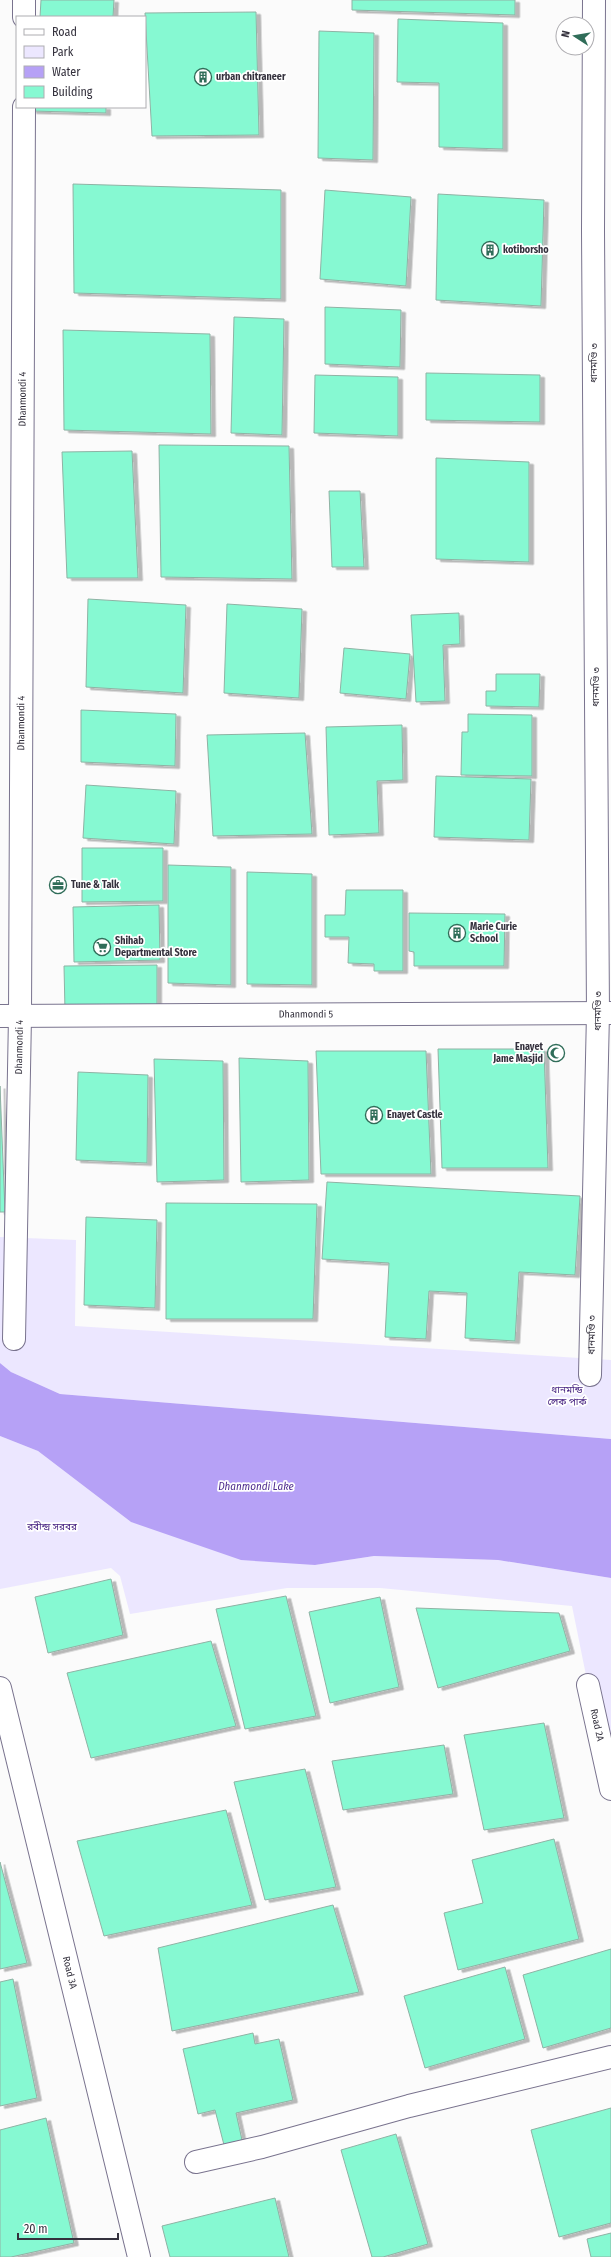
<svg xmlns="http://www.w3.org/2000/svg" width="611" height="2257" viewBox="0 0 611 2257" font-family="'Fira Sans Condensed','Noto Sans Bengali',sans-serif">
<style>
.green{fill:#ece7ff}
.water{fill:#b6a1f6}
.building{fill:#86f9d2;stroke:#8fb2a4;filter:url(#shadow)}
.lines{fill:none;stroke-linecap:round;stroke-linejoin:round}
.minor-casing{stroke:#79738e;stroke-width:24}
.minor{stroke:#fff;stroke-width:22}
.labels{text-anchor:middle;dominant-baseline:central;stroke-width:3.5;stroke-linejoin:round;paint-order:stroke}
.poi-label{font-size:10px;font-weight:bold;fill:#34313d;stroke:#fff;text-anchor:start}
.street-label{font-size:10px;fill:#34313d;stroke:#fff}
.park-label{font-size:10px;fill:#441f7f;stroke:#fff}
.water-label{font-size:11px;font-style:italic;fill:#512f8f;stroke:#fff}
</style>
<defs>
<filter id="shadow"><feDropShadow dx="4.5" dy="2.5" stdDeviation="0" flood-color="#0004"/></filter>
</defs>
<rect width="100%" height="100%" fill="#fbfbfb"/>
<g class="green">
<path d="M0,1237L76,1240L75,1326L611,1360V1439L60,1394L11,1372L0,1363Z"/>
<path d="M0,1436L38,1451L131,1522L315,1565L374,1556L498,1560L611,1578V1781L588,1685L572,1606L380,1588H287L130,1614L120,1576L111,1568L0,1589Z"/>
</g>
<path class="water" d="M0,1363L11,1372L60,1394L611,1439V1578L498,1560L374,1556L315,1565L241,1560L131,1522L38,1451L0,1436Z"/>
<g class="building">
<path d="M41,0H114L113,17H40Z"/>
<path d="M352,0H515V15L352,10Z"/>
<path d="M256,12L259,135L152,136L145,13Z"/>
<path d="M398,19L503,23V149L439,147V83L397,82Z"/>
<path d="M319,31L374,33L373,160L318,158Z"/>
<path d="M32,107H106V113L32,111Z"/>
<path d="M73,184L281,190V299L74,293Z"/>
<path d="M325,190L411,197L406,286L320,279Z"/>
<path d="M438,194L544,200L541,306L436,300Z"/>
<path d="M325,307L401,310L400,367L325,364Z"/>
<path d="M234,317L284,319L282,435L231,433Z"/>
<path d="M63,330L210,334L211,434L64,430Z"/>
<path d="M426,373L540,375V422L426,420Z"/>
<path d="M315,375L398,377V436L314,433Z"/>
<path d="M159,445L289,446L292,579L161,577Z"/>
<path d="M132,451L138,578H67L62,452Z"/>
<path d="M436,458L529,462V562L436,559Z"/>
<path d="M329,491H360L364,567H332Z"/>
<path d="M88,599L186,605L183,693L86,687Z"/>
<path d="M227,604L302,609L299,698L224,693Z"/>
<path d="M459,613L460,644L443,645L445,701L416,702L411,615Z"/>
<path d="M344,648L410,654L406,699L340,693Z"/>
<path d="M496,674H540L539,707L486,706V691H496Z"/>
<path d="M81,710L176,714L175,766L81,762Z"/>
<path d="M468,714L532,715V776L461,775L462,732H468Z"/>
<path d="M402,725L403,780L377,781L379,833L329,835L326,727Z"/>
<path d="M305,733L312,834L213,836L207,735Z"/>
<path d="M436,776L531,779L529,840L434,837Z"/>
<path d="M86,785L176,791L174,844L83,838Z"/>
<path d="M82,848H163V901L82,902Z"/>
<path d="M168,865L231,867V985L168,983Z"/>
<path d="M247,872L312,874V985L247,984Z"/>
<path d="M346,890H403V971H374V964L348,963L349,937H325V915H345Z"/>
<path d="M159,905L160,960L74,962L73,907Z"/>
<path d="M409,913L505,914L504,966H414V952L409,951Z"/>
<path d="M157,965V1010L65,1011L64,966Z"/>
<path d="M438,1049H544L548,1168H442Z"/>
<path d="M316,1051H426L431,1174H321Z"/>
<path d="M239,1058L308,1061L309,1180L241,1182Z"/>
<path d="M154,1059L223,1061L224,1180L157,1182Z"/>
<path d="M78,1072L148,1075L147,1163L76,1160Z"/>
<path d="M0,1086L5,1212H0Z"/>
<path d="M327,1182L580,1196L575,1275L519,1272L515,1341L465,1338L467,1293L429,1291L426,1339L385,1337L389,1263L322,1259Z"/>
<path d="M166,1203L317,1204L313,1319H166Z"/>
<path d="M86,1217L157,1220L155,1308L84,1305Z"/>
<path d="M111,1579L123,1635L48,1653L35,1597Z"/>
<path d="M286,1596L316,1716L245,1729L216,1609Z"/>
<path d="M380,1597L399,1687L330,1703L309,1612Z"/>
<path d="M416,1608L559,1613L570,1651L438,1688Z"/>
<path d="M211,1641L236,1726L91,1758L67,1673Z"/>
<path d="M544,1723L564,1818L484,1830L464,1735Z"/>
<path d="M444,1745L453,1794L343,1810L332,1761Z"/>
<path d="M305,1769L336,1887L265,1900L234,1782Z"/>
<path d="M226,1810L252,1905L104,1936L77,1841Z"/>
<path d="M554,1839L579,1939L458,1970L444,1913L483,1903L472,1860Z"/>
<path d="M0,1862L27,1963L0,1969Z"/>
<path d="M333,1905L359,1992L172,2031L158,1948Z"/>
<path d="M611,1949V2028L543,2048L523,1975Z"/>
<path d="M505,1967L525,2039L425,2068L404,1996Z"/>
<path d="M13,1979L37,2098L0,2106V1982Z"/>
<path d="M253,2033L255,2044L279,2039L293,2100L236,2113L242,2140L224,2145L215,2110L198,2114L183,2049Z"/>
<path d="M611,2108V2223L559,2237L531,2130Z"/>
<path d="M46,2118L74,2243L11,2257H0V2130Z"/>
<path d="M396,2134L428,2244L383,2257H372L341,2150Z"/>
<path d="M275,2198L289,2257H170L162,2226Z"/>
<path d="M611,2233V2257H591L587,2239Z"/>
</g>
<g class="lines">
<g class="minor-casing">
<g id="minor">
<path d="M24,17V0"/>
<path id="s1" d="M0,1016L611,1013"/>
<path id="s2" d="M14,1339L20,1016L24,107"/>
<path d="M590,1375L598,1013L593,230L594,0"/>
<path id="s3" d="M588,1685L611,1789"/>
<path id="s4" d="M0,1688L139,2257"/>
<path d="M196,2162L262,2147L409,2106L611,2057"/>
</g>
</g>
<use href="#minor" class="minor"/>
</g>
<defs>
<g id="building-ring" transform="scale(0.9)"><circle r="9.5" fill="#fff" stroke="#306d59" stroke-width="1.5"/><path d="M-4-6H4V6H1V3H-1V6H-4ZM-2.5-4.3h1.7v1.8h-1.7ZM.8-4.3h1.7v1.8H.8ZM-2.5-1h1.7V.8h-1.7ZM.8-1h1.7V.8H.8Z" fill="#306d59"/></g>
<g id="office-ring" transform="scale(0.9)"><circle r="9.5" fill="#fff" stroke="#306d59" stroke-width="1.5"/><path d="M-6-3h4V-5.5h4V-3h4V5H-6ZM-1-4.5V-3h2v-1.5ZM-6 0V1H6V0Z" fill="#306d59"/></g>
<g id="supermarket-ring" transform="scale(0.9)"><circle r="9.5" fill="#fff" stroke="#306d59" stroke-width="1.5"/><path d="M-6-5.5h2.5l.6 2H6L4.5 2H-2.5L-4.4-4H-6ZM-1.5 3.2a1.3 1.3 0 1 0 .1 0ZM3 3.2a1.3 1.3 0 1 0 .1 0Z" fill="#306d59"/></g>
<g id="mosque-ring" transform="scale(0.9)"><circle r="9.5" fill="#fff" stroke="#306d59" stroke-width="1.5"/><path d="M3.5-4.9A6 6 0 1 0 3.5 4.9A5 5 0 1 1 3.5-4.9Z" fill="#306d59"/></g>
</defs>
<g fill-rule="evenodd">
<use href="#building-ring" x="203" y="77"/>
<use href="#building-ring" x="490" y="250"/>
<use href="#office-ring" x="58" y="885"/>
<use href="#building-ring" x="457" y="933"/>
<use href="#supermarket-ring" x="102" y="947"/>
<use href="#mosque-ring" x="556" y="1053"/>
<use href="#building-ring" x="374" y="1115"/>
</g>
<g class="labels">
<g class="poi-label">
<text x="216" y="77">urban chitraneer</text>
<text x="503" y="250">kotiborsho</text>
<text x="71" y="885">Tune &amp; Talk</text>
<text x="470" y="927">Marie Curie<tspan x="470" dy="12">School</tspan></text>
<text x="115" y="941">Shihab<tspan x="115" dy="12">Departmental Store</tspan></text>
<text x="543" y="1047" text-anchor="end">Enayet<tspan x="543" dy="12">Jame Masjid</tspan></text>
<text x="387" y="1115">Enayet Castle</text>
</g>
<g class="street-label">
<text transform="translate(594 363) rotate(-90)">ধানমণ্ডি ৩</text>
<text stroke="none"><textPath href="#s2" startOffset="940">Dhanmondi 4</textPath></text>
<text transform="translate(596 687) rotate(-90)">ধানমণ্ডি ৩</text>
<text stroke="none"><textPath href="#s2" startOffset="616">Dhanmondi 4</textPath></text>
<text transform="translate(598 1011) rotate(-90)">ধানমণ্ডি ৩</text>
<text stroke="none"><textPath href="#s1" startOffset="306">Dhanmondi 5</textPath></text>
<text stroke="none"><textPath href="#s2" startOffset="292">Dhanmondi 4</textPath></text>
<text transform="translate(592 1335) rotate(-89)">ধানমণ্ডি ৩</text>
<text stroke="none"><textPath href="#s3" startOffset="41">Road 2A</textPath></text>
<text stroke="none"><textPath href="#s4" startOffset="293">Road 3A</textPath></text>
</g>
<g class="park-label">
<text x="567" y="1390">ধানমন্ডি<tspan x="567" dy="12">লেক পার্ক</tspan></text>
<text x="52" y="1527">রবীন্দ্র সরবর</text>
</g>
<g class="water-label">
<text x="256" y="1486">Dhanmondi Lake</text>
</g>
</g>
<rect x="16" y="16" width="130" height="92" fill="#ffffff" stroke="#aeadb1"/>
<rect x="24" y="29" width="20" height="6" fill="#ffffff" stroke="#aeadb1"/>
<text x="52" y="36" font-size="12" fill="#34313d">Road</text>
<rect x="24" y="46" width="20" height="12" fill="#ece7ff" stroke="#aeadb1"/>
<text x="52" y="56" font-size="12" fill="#34313d">Park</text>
<rect x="24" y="66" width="20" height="12" fill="#b6a1f6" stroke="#aeadb1"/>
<text x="52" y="76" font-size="12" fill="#34313d">Water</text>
<rect x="24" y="86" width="20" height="12" fill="#86f9d2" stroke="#aeadb1"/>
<text x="52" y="96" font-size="12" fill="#34313d">Building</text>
<g transform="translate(575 36) rotate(282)"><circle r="19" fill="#ffffff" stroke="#aeadb1"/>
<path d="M0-3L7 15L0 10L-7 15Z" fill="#306d59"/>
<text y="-6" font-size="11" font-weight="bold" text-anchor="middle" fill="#34313d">N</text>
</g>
<path d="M18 2233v6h100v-6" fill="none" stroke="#34313d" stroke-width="2"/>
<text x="24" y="2233" font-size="12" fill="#34313d" stroke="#ffffff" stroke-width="3" paint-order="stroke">20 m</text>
</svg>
